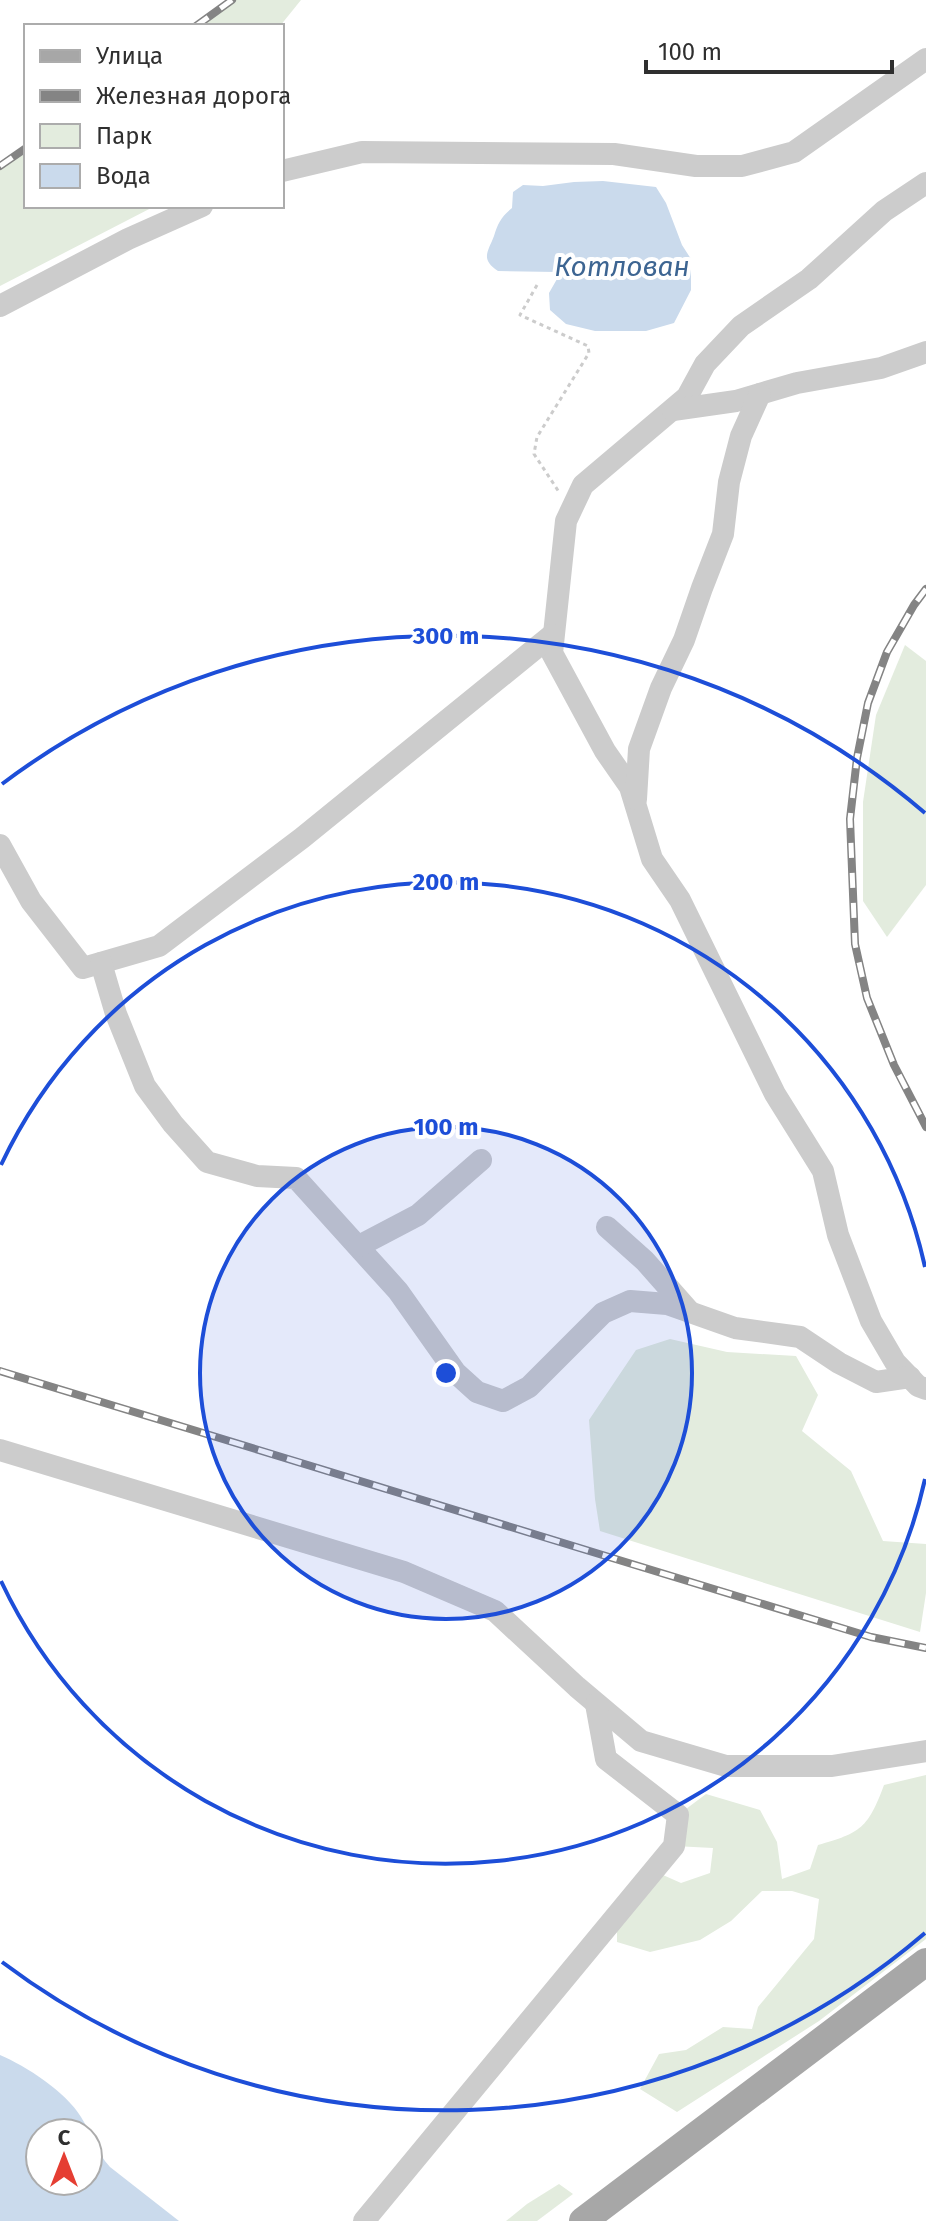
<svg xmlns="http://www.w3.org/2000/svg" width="926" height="2221" viewBox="0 0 926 2221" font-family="'Fira Sans',sans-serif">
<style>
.green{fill:#e3ecde}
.water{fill:#cadaec;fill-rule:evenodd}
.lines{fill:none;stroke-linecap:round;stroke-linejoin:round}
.path{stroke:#ccc;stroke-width:3;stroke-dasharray:4 4;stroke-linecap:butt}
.minor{stroke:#ccc;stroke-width:22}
.major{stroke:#a7a7a7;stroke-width:28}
.rail-casing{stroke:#848484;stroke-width:8}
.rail{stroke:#fff;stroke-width:5;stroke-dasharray:15;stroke-linecap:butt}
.ring{fill:none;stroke:#1d4ed8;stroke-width:4}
.labels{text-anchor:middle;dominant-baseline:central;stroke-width:8;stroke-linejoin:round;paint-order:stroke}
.water-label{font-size:28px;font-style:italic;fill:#3d6592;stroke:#fff}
.centre{fill:#1d4ed8;stroke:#fff;stroke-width:4}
.ring-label{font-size:24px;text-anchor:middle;font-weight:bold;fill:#1d4ed8;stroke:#fff;stroke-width:8;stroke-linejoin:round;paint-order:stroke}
</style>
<rect width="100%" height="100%" fill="#fff"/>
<g class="green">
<path d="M232,0H301L280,26H196Z"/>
<path d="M26,148V206H155L0,286V166Z"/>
<path d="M905,645L926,661V885L887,937L863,901V802L876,715Z"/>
<path d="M670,1339L727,1352L796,1356L818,1395L802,1431L851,1471L883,1541L926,1544V1593L920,1632L600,1531L595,1499L589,1420L636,1350Z"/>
<path d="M926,1775V1939L819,2021L677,2112L640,2089L659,2054L686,2050L723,2027L752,2029L758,2007L814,1939L819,1899L792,1891H762L731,1921L700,1940L650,1952L617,1942V1916L654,1871L681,1883L710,1873L713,1848L674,1846L678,1815L706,1794L760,1810L777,1842L782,1879L810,1869L818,1845C861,1833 868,1828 884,1785Z"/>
<path d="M559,2184L573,2194L537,2221H506L527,2204Z"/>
</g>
<g class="water">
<path d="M603,181L656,187L666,203L682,245L691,259V290L674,323L646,331H595L566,324L550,310L549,293L557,279V272L498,271C480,259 488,252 494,236C498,223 501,217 512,208L513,192L523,185L543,186L574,182Z"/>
<path d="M0,2055C26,2066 66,2092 81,2117C92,2134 96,2152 110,2167L179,2221H0ZM40,2133H88V2181H40Z"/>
</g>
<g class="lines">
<path class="path" d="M537,285L520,315L588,346L589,353L537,437L534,454L559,492"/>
<g class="minor">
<path d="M282,171L362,152L614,154L696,166H742L794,152L926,59"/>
<path d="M926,183L884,211L809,279L741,326L705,364L687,397L583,485L566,521L552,653L605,751L630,787L652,859L680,900L775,1094L823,1171L838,1235L871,1321L895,1362L918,1386L926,1389"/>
<path d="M0,306L128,239L202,206"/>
<path d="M673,410L736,401L797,383L881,368L926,352"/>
<path d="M636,799L639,749L661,688L684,640L702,588L723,534L729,482L741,436L760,394"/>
<path d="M0,845L31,901L83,968L159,946L302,838L552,635"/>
<path d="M101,963L116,1014L145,1086L173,1124L207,1162L257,1176L296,1178L398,1291L456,1373L477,1392L503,1401L529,1387L603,1313L630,1301L667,1304L735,1328L800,1337L839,1363L876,1382L910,1377"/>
<path d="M607,1227L645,1261L690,1312"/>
<path d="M359,1246L418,1215L481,1160"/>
<path d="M0,1450L404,1572L495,1611L577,1687L641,1741L726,1766H832L926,1751"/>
<path d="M364,2221L674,1846L678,1815L606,1759L596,1704"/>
</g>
<path class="major" d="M583,2221L926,1962"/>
<g class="rail-casing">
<g id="rail">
<path d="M196,26L232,0"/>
<path d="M0,166L26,148"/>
<path d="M926,589L914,605L887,652L868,703L857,758L850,819L855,944L867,998L894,1065L926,1127"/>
<path d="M0,1371L871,1637L926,1648"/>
</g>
</g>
<use href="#rail" class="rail"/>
</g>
<circle cx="446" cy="1373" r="246" fill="#1d4ed8" fill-opacity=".12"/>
<g class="ring">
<circle cx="446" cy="1373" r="246"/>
<path d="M925 1479A491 491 0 0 1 1 1581M1 1165A491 491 0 0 1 925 1267"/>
<path d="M925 1933A737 737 0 0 1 2 1962M2 784A737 737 0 0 1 925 813"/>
</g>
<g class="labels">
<g class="water-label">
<text x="622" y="266">Котлован</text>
</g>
</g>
<circle cx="446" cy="1373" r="12" class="centre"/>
<g class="ring-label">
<text x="446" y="644">300 m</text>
<text x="446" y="890">200 m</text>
<text x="446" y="1135">100 m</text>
</g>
<rect x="24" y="24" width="260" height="184" fill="#ffffff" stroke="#acacac" stroke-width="2"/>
<rect x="40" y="50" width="40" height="12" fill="#a7a7a7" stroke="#acacac" stroke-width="2"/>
<text x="96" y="64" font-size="24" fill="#2f2f2f">Улица</text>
<rect x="40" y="90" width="40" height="12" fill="#848484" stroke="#acacac" stroke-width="2"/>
<text x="96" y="104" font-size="24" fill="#2f2f2f">Железная дорога</text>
<rect x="40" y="124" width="40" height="24" fill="#e3ecde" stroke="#acacac" stroke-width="2"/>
<text x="96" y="144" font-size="24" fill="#2f2f2f">Парк</text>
<rect x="40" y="164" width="40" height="24" fill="#cadaec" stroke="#acacac" stroke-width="2"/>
<text x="96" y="184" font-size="24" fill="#2f2f2f">Вода</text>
<g transform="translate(64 2157)"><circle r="38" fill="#ffffff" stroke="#acacac" stroke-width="2"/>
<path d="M0-6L14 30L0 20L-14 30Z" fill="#e53e33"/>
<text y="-12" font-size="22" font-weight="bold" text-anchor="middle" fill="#2f2f2f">С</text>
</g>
<path d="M646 60v12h246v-12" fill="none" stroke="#2f2f2f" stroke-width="4"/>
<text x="658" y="60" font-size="24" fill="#2f2f2f" stroke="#ffffff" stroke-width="6" paint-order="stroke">100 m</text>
</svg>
